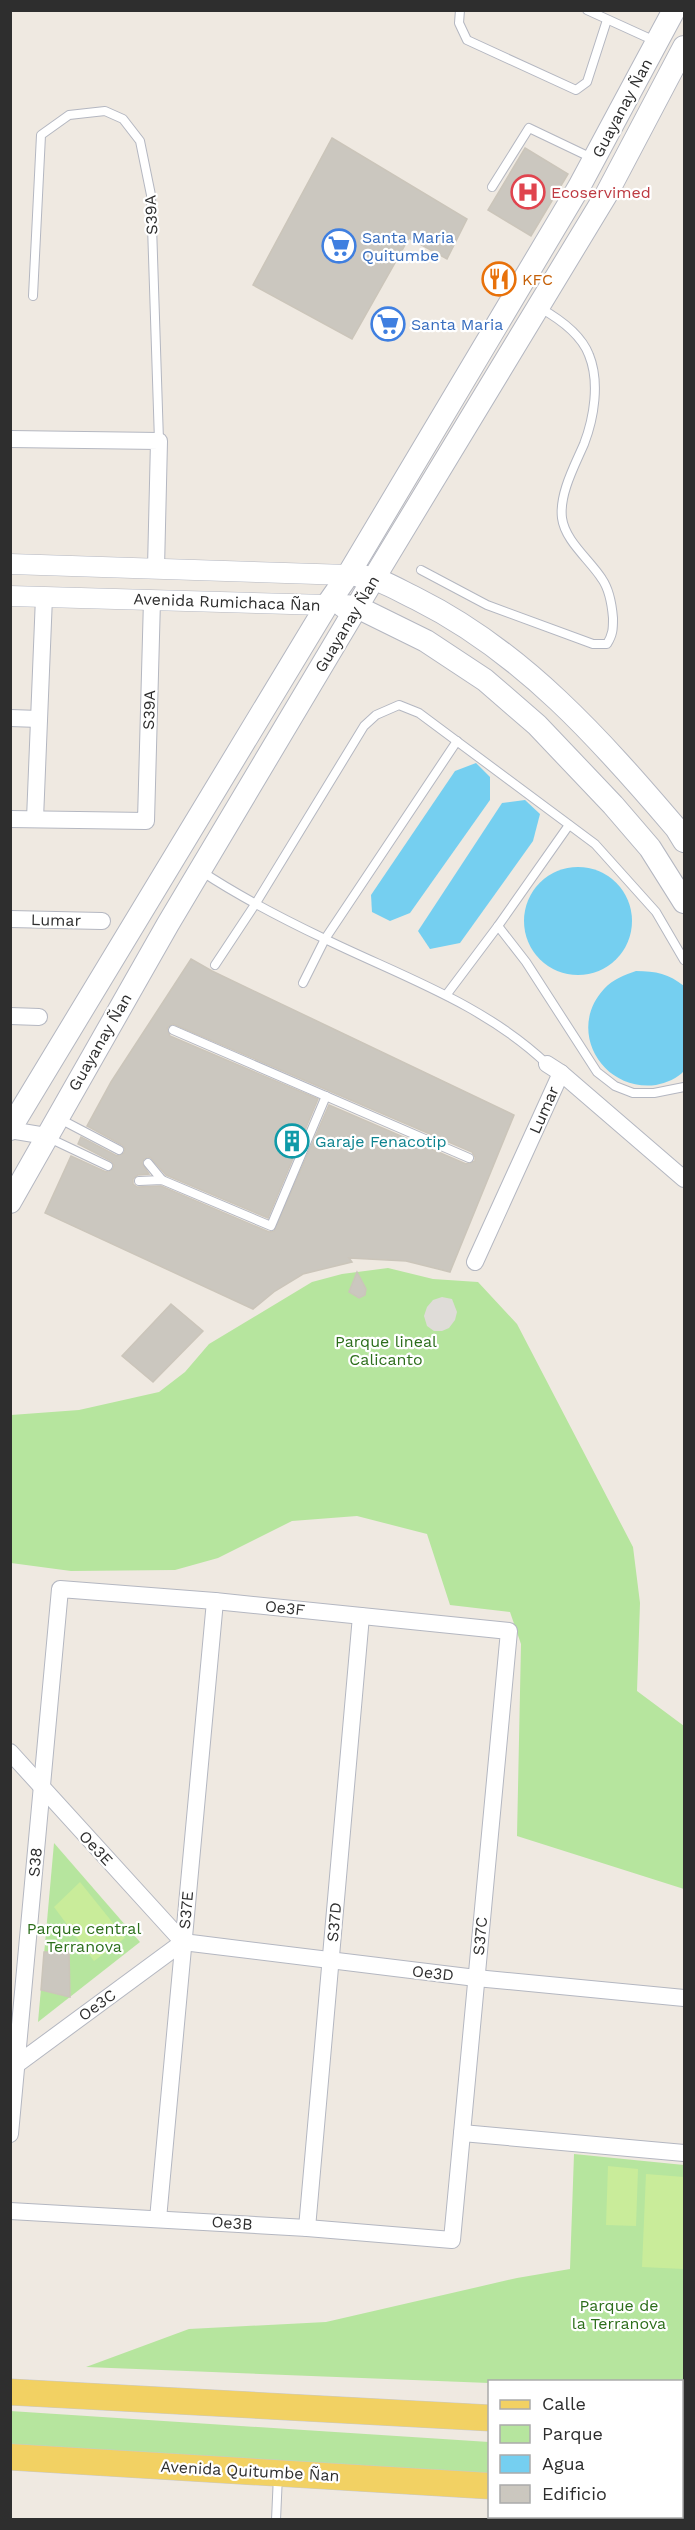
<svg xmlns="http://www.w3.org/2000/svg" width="695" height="2530" viewBox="0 0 695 2530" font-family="'Work Sans',sans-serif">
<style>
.green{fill:#b6e59e}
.pitch{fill:#c9ec9a}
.plaza{fill:#dfdcd8}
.water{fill:#75cff0}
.building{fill:#cbc7bf;stroke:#cbc5ba;stroke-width:1.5;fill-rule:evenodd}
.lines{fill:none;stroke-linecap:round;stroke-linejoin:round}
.service-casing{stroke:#b4b7c1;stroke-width:10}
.minor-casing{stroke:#b4b7c1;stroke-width:18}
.tertiary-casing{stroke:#b4b7c1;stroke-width:21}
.secondary-casing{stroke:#b4b7c1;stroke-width:24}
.primary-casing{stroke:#c9c9c9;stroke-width:27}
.service{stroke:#fff;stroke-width:8}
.minor{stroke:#fff;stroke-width:16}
.tertiary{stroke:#fff;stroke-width:20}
.secondary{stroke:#fff;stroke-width:22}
.primary{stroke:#f2d163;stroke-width:26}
.labels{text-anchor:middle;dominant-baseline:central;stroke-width:4.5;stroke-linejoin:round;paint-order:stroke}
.street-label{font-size:16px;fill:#2e2e2e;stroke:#fff}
.health-label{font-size:16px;fill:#be3a42;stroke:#fff;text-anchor:start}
.shop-label{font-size:16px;fill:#366cbe;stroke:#fff;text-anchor:start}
.food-label{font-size:16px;fill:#c56008;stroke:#fff;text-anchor:start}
.culture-label{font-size:16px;fill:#0d838f;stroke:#fff;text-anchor:start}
.park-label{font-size:16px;fill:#2c6e1b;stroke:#fff}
</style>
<rect width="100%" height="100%" fill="#efe9e1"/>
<g class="green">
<path d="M388,1268L433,1279L478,1282L517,1324L633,1547L640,1603L637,1691L684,1726V1889L517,1836L521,1644L510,1612L450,1605L427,1534L357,1516L292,1521L218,1558L175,1570L71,1571L11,1563V1415L79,1410L159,1392L185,1372L209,1344L312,1282L342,1274Z"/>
<path d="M54,1843L140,1942L38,2022Z"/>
<path d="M574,2154L684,2165V2392H682V2382H490L489,2383L86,2367L189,2329L326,2322L517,2278L570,2269Z"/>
<path d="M10,2411L489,2442V2475L11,2451Z"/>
</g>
<g class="pitch">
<path d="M80,1882L125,1938L94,1961L54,1907Z"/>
<path d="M608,2166L638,2169L636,2226L606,2225Z"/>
<path d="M646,2174L684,2177V2269L642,2267Z"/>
</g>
<path class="plaza" d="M442,1297L452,1299L457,1312L455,1320L449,1328L442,1331H434L427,1326L424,1316L427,1307L433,1300Z"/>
<g class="water">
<path d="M476,763L490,777V800L410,913L390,921L372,912L371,895L455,771Z"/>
<path d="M525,800L540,814L533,841L460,943L430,949L418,931L502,803Z"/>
<circle cx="578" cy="921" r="54"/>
<path d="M636,971C656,971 669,974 684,986V1071C678,1078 666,1083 656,1085C602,1092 566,1030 604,989C613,979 625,975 636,971Z"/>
</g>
<g class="building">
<path d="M332,138L467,219L447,259L409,238L352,339L253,285Z"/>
<path d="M525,148L568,174L531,236L488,210Z"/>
<path d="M191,959L212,971L514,1115L450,1272L406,1261L349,1258L352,1262L303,1274L275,1291L253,1309L45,1213L71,1156L106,1172L113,1169L114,1165L111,1161L78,1144L81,1137L117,1156L124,1153L125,1149L122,1145L87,1126L111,1082ZM173,1024L472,1152L475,1157V1161L466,1164L329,1105L274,1231L269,1232L161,1186L137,1187L133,1184V1179L138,1175L149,1174L142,1163L144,1159L150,1157L166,1175L268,1218L318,1099L170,1036L167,1028Z"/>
<path d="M357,1272L366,1289L365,1295L359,1298L349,1292Z"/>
<path d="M171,1304L203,1331L153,1382L122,1356Z"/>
<path d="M44,1952H69L70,1997L41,1990Z"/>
</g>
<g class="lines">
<g class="service-casing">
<g id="service">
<path d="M460,10L459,23L467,40L576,90L587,82L607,20"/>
<path d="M587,10L655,41"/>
<path d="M492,187L529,128L594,159"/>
<path d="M33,296L41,135L69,115L105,111L123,119L140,141L151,195L159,441"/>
<path d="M421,570L487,605L593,644H607C613,634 613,629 613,618C612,606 609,589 602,579C590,560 565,541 562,518C559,494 575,465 584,444C594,418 600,382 589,355C581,334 558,318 540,308"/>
<path d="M201,871C240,897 283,919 325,939C401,976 484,1004 547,1064"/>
<path d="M498,926L526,962L597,1072L615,1086L633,1093H654L684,1087"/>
<path d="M215,965L256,903L364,726L376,715L399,705L419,713L595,844L656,912L684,960"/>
<path d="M303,983L325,939L457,741"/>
<path d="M447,994L498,926L569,825"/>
<path d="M173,1030L469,1158"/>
<path d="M58,1118L119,1150"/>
<path d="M49,1138L108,1166"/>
<path d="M148,1163L162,1180"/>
<path d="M139,1181L162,1180L271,1226L326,1096"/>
<path d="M276,2520L278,2475"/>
</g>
</g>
<g class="minor-casing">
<g id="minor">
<path d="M10,439L159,441L156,568"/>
<path d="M10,718L39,719"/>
<path d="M10,819L146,821L152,600"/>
<path d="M35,819L44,597"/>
<path d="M10,919L102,921"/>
<path d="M10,1016L39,1017"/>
<path d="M547,1064L561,1073"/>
<path d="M10,1130L46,1136"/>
<path d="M475,1262L561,1073L684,1179"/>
<path d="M10,1752L183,1942"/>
<path d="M183,1942L476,1978L684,1998"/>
<path d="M12,2068L183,1942"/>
<path d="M462,2133L684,2153"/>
<path d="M10,2134L60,1589L215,1601L509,1631L452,2240L307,2228L10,2211"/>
<path d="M158,2219L215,1601"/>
<path d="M307,2228L361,1616"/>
</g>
</g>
<g class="tertiary-casing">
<g id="tertiary">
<path d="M10,564L348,575"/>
<path d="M10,596L327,605"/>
</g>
</g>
<g class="secondary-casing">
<g id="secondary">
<path d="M359,576C380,578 398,590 417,599C523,652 601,740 676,828L684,841"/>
<path d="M343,606L357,607L426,641L485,680L537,725L613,805L650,848L684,902"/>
<path d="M10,1129L327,605L348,575L579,187L674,10"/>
<path d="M10,1202L168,924L374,578L606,195L684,47"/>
</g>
</g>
<g class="primary-casing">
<g id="primary">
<path d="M10,2392L490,2418"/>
<path d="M682,2428H684"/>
<path d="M10,2457L490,2486"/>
<path d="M682,2498H684"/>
</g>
</g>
<use href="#service" class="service"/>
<use href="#minor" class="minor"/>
<use href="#tertiary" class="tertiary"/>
<use href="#secondary" class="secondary"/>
<use href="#primary" class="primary"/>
</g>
<defs>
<g id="hospital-ring" transform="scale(1.725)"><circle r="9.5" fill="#fff" stroke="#e0444e" stroke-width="1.5"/><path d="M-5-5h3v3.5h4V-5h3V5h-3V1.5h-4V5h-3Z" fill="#e0444e"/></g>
<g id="supermarket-ring" transform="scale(1.725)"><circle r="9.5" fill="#fff" stroke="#3f7fe0" stroke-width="1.5"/><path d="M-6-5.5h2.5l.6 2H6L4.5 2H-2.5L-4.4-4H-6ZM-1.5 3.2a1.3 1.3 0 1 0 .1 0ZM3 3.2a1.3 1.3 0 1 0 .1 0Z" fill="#3f7fe0"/></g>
<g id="restaurant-ring" transform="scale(1.725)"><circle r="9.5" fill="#fff" stroke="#e8710a" stroke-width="1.5"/><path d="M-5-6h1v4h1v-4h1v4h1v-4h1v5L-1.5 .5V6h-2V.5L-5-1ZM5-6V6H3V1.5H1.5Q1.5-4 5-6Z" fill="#e8710a"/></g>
<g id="building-ring" transform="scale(1.725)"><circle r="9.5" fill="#fff" stroke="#0f9aa8" stroke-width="1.5"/><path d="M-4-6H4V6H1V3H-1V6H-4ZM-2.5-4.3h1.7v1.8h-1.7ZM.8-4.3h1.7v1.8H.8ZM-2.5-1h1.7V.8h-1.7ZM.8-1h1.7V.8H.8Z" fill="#0f9aa8"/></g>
</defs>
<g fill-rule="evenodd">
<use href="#hospital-ring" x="528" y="192"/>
<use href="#supermarket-ring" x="339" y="246"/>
<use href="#restaurant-ring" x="499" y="279"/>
<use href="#supermarket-ring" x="388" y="324"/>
<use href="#building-ring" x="292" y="1141"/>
</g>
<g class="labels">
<g class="street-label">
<text transform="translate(622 108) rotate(-62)">Guayanay Ñan</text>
<text transform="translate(151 215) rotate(-93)">S39A</text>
<text transform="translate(227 602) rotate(2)">Avenida Rumichaca Ñan</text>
<text transform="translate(347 624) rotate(-59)">Guayanay Ñan</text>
<text transform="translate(149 710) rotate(-88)">S39A</text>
<text transform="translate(56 920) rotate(1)">Lumar</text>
<text transform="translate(100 1042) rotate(-60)">Guayanay Ñan</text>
<text transform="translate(544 1110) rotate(-66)">Lumar</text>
<text transform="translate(285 1608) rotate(6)">Oe3F</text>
<text transform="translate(96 1848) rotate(47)">Oe3E</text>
<text transform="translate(35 1862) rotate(-85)">S38</text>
<text transform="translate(186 1910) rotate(-85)">S37E</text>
<text transform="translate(334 1922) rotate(-85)">S37D</text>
<text transform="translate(480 1936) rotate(-85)">S37C</text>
<text transform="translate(433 1973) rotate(6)">Oe3D</text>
<text transform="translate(97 2005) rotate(-36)">Oe3C</text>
<text transform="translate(232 2223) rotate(4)">Oe3B</text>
<text transform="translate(250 2471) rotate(3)">Avenida Quitumbe Ñan</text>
</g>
<g class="health-label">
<text x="551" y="192">Ecoservimed</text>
</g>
<g class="shop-label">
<text x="362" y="237">Santa Maria<tspan x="362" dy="18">Quitumbe</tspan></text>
<text x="411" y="324">Santa Maria</text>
</g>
<g class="food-label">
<text x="522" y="279">KFC</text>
</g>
<g class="culture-label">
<text x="315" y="1141">Garaje Fenacotip</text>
</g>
<g class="park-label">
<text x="386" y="1341">Parque lineal<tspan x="386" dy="18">Calicanto</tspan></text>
<text x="84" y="1928">Parque central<tspan x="84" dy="18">Terranova</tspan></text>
<text x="619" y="2305">Parque de<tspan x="619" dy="18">la Terranova</tspan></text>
</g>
</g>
<rect width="695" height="2530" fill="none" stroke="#2e2e2e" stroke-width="24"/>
<rect x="488" y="2380" width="195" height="138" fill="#ffffff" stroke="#ababab" stroke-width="1.5"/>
<rect x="500" y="2400" width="30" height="9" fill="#f2d163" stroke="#ababab" stroke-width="1.5"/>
<text x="542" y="2410" font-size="18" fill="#2e2e2e">Calle</text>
<rect x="500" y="2425" width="30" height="18" fill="#b6e59e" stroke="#ababab" stroke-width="1.5"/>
<text x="542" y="2440" font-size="18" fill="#2e2e2e">Parque</text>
<rect x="500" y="2455" width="30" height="18" fill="#75cff0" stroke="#ababab" stroke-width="1.5"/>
<text x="542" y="2470" font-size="18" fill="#2e2e2e">Agua</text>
<rect x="500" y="2485" width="30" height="18" fill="#cbc7bf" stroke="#ababab" stroke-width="1.5"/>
<text x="542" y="2500" font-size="18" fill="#2e2e2e">Edificio</text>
</svg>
